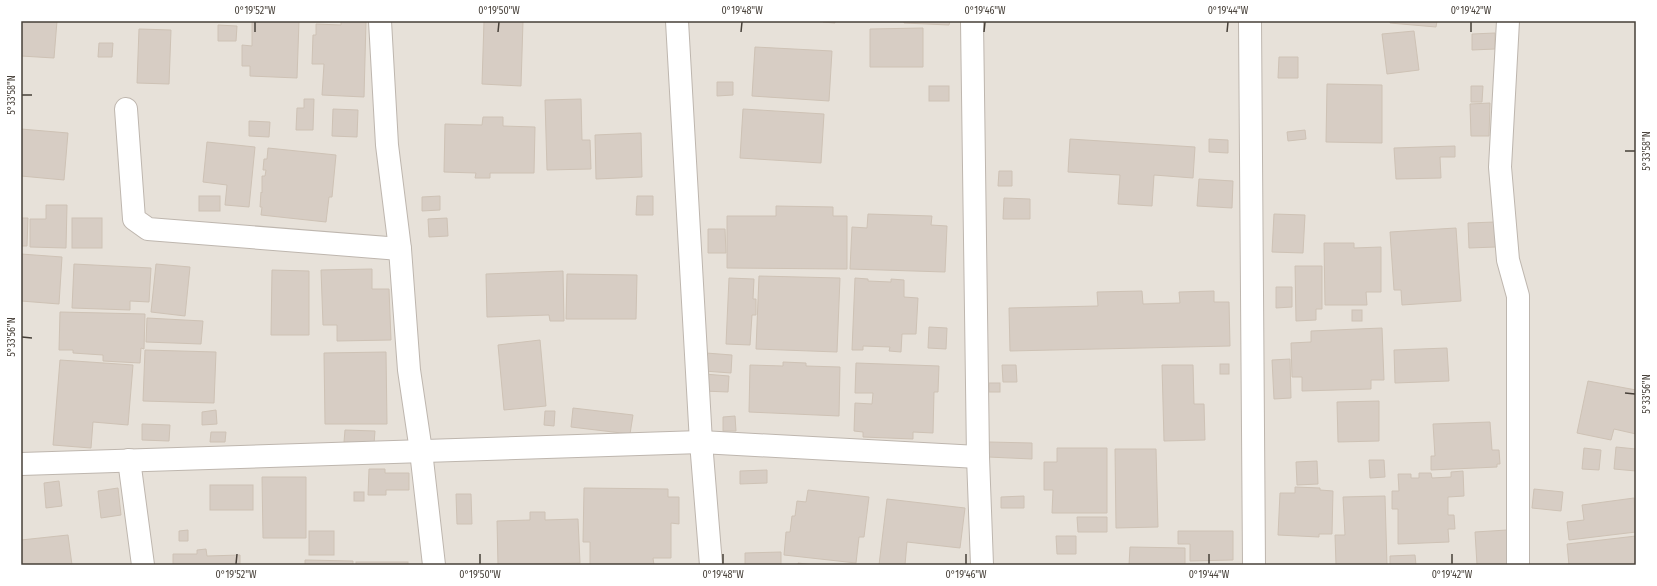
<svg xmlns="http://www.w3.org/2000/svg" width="1657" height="586" viewBox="0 0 1657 586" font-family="'Fira Sans Condensed',sans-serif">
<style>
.residential{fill:#e7e1d9}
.building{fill:#d7cdc4;stroke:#cec2b5}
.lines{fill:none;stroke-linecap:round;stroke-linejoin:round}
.minor-casing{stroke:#beb6ae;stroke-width:24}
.minor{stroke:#fff;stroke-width:22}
.ticks{fill:none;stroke:#474039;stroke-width:1.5}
.neatline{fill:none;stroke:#474039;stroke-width:1.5}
.ticks-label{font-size:10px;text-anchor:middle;fill:#474039}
</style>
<rect width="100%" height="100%" fill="#f3f0ea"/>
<rect class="residential" x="21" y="21" width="1615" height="544"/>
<g class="building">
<path d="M21,21H57L54,58L21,56Z"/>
<path d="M252,21H299L297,78L250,76V66H242V45L252,46Z"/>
<path d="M341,21H366L364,97L322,95L324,64H312L313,35H316V24L341,25Z"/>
<path d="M484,21H523L521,86L482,84Z"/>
<path d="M823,21H835V23L823,22Z"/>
<path d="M904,21H950L949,25L904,23Z"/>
<path d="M1390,21H1437L1436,27L1390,23Z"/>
<path d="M218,25L237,26L236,41H218Z"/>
<path d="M923,28V67H870V29Z"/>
<path d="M139,29L171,30L169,84L137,83Z"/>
<path d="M1414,31L1419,70L1387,74L1382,34Z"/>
<path d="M1495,33V49L1472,50V34Z"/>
<path d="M99,43H113L112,57H98Z"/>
<path d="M755,47L832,51L829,101L752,96Z"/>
<path d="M1279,57H1298V78H1278Z"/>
<path d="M717,82H733V95L717,96Z"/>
<path d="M1327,84L1382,85V143L1326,142Z"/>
<rect x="929" y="86" width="20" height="15"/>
<path d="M1471,86H1483L1482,102H1471Z"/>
<path d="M304,99H314L313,130H296L297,108H304Z"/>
<path d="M581,99L582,140H590L591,169L547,170L545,100Z"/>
<path d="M1490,103L1489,136H1471L1470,104Z"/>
<path d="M333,109L358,110L357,137L332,136Z"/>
<path d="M743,109L824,114L821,163L740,158Z"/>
<path d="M483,117H503V126L535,127L534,173H490V178H475L476,173L444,172L445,124L482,125Z"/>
<path d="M249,121L270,122L269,137L249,136Z"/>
<path d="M21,129L68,133L64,180L21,176Z"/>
<path d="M1305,130L1306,139L1288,141L1287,132Z"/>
<path d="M641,133L642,177L596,179L595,135Z"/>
<path d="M1070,139L1195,147L1193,178L1154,175L1152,206L1118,204L1120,175L1068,172Z"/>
<path d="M1209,139L1228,140V153L1209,152Z"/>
<path d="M207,142L255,147L249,207L225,205L227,185L203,182Z"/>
<path d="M1455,146V157H1440L1441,178L1396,179L1394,148Z"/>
<path d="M268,148L336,155L332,197H329L326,222L261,215L262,207H260L261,192L262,193V176H265L266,170H263L264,159H267Z"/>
<path d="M999,171H1012V186H998Z"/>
<path d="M1199,179L1233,181L1232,208L1197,206Z"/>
<rect x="199" y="196" width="21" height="15"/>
<path d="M440,196V210L422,211V197Z"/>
<path d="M637,196H653V215H636Z"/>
<path d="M1004,198L1030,199V219H1003Z"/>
<path d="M46,205H67L66,248L30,247V219H46Z"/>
<path d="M776,206L833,207V216H847V269L727,268V216H776Z"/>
<path d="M868,214L932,216L931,225L947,226L945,272L850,269L852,227L867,228Z"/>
<path d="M1274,214L1305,215L1303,253L1272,252Z"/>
<path d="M21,218H28L27,246H21Z"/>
<rect x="72" y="218" width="30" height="30"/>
<path d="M447,218L448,236L429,237L428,219Z"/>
<path d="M1495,222L1496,247L1469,248L1468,223Z"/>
<path d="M1456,228L1461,301L1402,305L1401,290H1394L1390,232Z"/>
<path d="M708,229H725L726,253H708Z"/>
<path d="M1324,243H1354V248L1381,247V292H1366L1367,305H1325Z"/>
<path d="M21,254L62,257L59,304L21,301Z"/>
<path d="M74,264L151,268L149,302L130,301V310L72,308Z"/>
<path d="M156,264L190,267L185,316L151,312Z"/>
<path d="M1295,266H1322V309H1316V320L1296,321Z"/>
<path d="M372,269V289H389L391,340L337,341V325H323L321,270Z"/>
<path d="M272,270L309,271V335H271Z"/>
<path d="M563,271L564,321H550L549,315L487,317L486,274Z"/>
<path d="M567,274L637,275L636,319H566Z"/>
<path d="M759,276L840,278L837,352L756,349Z"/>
<path d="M729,278L754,279L753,299H756V315H752L750,345L726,344Z"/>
<path d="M855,278L868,279V281L891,282V279L904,280V297L918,298L916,334H902L901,352L889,351L890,347L863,346V350H852Z"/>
<path d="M1276,287H1292V307L1276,308Z"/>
<path d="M1142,291L1143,304L1180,303L1179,292L1214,291V302H1229L1230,346L1010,351L1009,308L1098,306L1097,292Z"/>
<rect x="1352" y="310" width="10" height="11"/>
<path d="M60,312L145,314L144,349L141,348L140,363L103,361V355L73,353V350H59Z"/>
<path d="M147,318L203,321L201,344L146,342Z"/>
<path d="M929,327L947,328L946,349L928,348Z"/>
<path d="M1382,328L1384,380H1371V389L1302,391V377H1292L1291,343L1311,342V331Z"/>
<path d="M540,340L546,406L504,410L498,345Z"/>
<path d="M1447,348L1449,381L1395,383L1394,350Z"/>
<path d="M145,350L216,352L214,403L143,401Z"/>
<path d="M386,352L387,424H325L324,353Z"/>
<path d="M706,353L732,355L731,373L704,371Z"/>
<path d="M1290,359L1291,398L1274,399L1272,360Z"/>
<path d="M60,360L133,365L128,425L93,422L91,448L53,445Z"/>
<path d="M783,362L806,363V366L840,367L839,416L749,412L750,365L783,366Z"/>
<path d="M856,363L939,366L938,392H934L933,433L913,432V439L863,437V432L854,431L855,403L872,404L873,393H855Z"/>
<rect x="1220" y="364" width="9" height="10"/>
<path d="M1002,365H1016L1017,382H1003Z"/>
<path d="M1162,365H1193L1194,404H1204L1205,440L1164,441Z"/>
<path d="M704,374L729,376L728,392L703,391Z"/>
<path d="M1588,381L1636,390V434L1614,429L1611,440L1577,433Z"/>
<rect x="989" y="383" width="11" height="9"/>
<path d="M1379,401V441L1338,442L1337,402Z"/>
<path d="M573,408L633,415L630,434L571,427Z"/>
<path d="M216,410L217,424L202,425V412Z"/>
<path d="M545,411H555L554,426L544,425Z"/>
<path d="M735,416L736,431H723V417Z"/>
<path d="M1490,422L1492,450H1499L1500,464H1497V467L1431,470V456H1435L1433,424Z"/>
<path d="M142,424L170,425L169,441L142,440Z"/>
<path d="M345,430L375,431L374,444L344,442Z"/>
<path d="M211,432H226L225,442H210Z"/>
<path d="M989,442L1032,443V459L988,457Z"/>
<path d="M1616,447L1636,449V471L1614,469Z"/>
<path d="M1057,448H1107V513H1052L1053,490H1044V462H1057Z"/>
<path d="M1584,448L1601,450L1599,470L1582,469Z"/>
<path d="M1115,449H1156L1158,527L1116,528Z"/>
<path d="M1369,460H1384L1385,477L1370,478Z"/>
<path d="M1317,461L1318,484L1297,485L1296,462Z"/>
<path d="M369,469H385V473H409V490H386V495H368Z"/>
<path d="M767,470V483L740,484V471Z"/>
<path d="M1463,471L1464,496L1448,497V515H1454L1455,529H1448L1449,542L1398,544V509H1392V491H1399L1398,474H1411V478H1419V473H1431L1432,478L1451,477V472Z"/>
<path d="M262,477H306V538H263Z"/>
<path d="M59,481L62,506L46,508L44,483Z"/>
<rect x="210" y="485" width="43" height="25"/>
<path d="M1295,487L1320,488V490L1333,491L1332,534H1319V537L1278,535L1280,493H1295Z"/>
<path d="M118,488L121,515L101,518L98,491Z"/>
<path d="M584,488L668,489V497H679V524L671,523V558H653L654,565H590V542H583Z"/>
<path d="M1534,489L1563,492L1561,511L1532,508Z"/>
<path d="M808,490L869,497L864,537H859L856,563L784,555L786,532H790L792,516H795L797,501L806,502Z"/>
<rect x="354" y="492" width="10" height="9"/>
<path d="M456,494H471L472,524H457Z"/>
<path d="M1024,496V508H1001V497Z"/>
<path d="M1385,496L1387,565H1336L1335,535H1345L1343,497Z"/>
<path d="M1634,498L1636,532L1569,540L1567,522L1584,520L1582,505Z"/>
<path d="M887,499L965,508L960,548L907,542L905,565H879Z"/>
<path d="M530,512H545V520L578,519L580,563L498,565L497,521L530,520Z"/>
<path d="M1077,517H1107V532H1078Z"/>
<path d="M188,530V541H179V531Z"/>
<path d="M1507,530L1509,565H1477L1475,532Z"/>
<rect x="309" y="531" width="25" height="24"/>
<path d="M1178,531H1233V560L1190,561V544H1178Z"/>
<path d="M68,535L72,565H21V540Z"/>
<path d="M1056,536H1076V554H1057Z"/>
<path d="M1636,536V565H1569L1567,544Z"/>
<path d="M1130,547L1185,548V565H1129Z"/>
<path d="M206,549L207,556L240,555V565H173V554H197V550Z"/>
<path d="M781,552V565H745V553Z"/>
<path d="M1415,555L1416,565H1390V556Z"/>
<path d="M305,560L353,561V565H305Z"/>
<rect x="356" y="562" width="52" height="3"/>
<path d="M798,563L814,565H798Z"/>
</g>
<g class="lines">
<g class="minor-casing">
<g id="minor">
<path d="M380,21L387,145L400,249L409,370L421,451L434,565"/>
<path d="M677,21L701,442L711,565"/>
<path d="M972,21L978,457L982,565"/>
<path d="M1250,21L1254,565"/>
<path d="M1508,21L1500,167L1508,260L1518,296V565"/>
<path d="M126,109L134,219L148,229L400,249"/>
<path d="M129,460L143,565"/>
<path d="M21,464L701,442L978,457"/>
</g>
</g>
<use href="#minor" class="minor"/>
</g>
<path class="ticks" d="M255,32V22M498,32L499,22M741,32L742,22M984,32L985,22M1227,32L1228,22M1471,32V22M22,95H32M1625,151H1635M22,337L32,338M1625,393L1635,394M236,564L237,554M480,564V554M723,564V554M966,564V554M1209,564V554M1452,564V554"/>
<rect width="1657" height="586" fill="none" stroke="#ffffff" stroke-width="44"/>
<rect x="22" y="22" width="1613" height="542" class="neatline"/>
<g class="ticks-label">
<text x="255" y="14">0°19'52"W</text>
<text x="499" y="14">0°19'50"W</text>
<text x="742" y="14">0°19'48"W</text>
<text x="985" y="14">0°19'46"W</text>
<text x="1228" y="14">0°19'44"W</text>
<text x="1471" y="14">0°19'42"W</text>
<text transform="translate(11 95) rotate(-90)" y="4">5°33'58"N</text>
<text transform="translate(1646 151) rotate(-90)" y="4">5°33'58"N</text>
<text transform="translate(11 337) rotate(-90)" y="4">5°33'56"N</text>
<text transform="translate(1646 394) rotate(-90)" y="4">5°33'56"N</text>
<text x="236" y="578">0°19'52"W</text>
<text x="480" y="578">0°19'50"W</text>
<text x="723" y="578">0°19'48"W</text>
<text x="966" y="578">0°19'46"W</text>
<text x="1209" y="578">0°19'44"W</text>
<text x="1452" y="578">0°19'42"W</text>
</g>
</svg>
